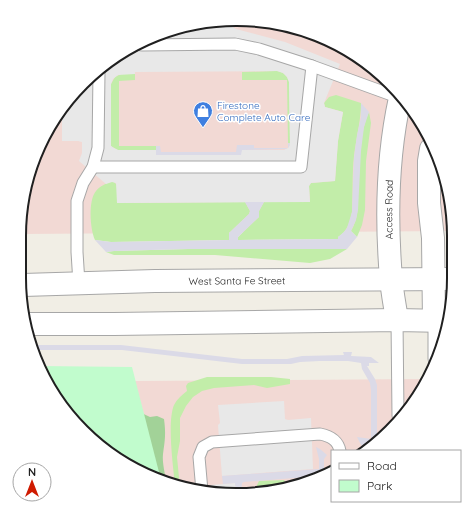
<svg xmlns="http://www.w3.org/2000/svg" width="473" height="514" viewBox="0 0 473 514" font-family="Quicksand,sans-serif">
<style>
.commercial{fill:#f2d9d4}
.grass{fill:#c2eda9}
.forest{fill:#a2d298}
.park{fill:#c1fccd}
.parking{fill:#e8e8e8;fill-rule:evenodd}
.plaza{fill:#dbdae7}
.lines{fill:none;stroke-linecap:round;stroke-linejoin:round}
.service-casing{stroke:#a7a7a7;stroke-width:13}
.minor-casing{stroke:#a7a7a7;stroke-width:24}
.tertiary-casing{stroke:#a7a7a7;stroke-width:24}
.service{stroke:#fff;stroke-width:11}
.minor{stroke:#fff;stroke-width:22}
.tertiary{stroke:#fff;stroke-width:22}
.labels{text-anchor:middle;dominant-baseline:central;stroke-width:3;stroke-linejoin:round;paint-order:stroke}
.shop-label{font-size:10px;fill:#366cbe;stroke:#fff;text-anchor:start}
.street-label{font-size:10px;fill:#202020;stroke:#fff}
.rim{fill:none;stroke:#202020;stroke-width:2}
</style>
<rect width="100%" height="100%" fill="#f1eee5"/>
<g class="commercial">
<path d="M194,23H279L358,56L417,116L450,194L451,231L23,234V194L56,115L116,56Z"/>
<path d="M427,379L425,386L369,450L332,451V471L320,478L279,491L223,495L180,488L161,480L135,381Z"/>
</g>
<g class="grass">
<path d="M277,71C283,72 287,75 289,82L290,143H288L287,80H242V72Z"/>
<path d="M121,74H135V80L119,81V146H156V150H118L114,148L111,146V84L115,77Z"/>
<path d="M336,95L361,103C361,121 356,138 354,156C352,174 353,193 352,212C350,222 347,232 338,237V239L238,240V237L259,217V211L264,202H310L309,186L311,183L335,181L338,141L343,112L325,107L324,103L329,97Z"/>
<path d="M369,112L371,123L366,161L365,210L362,225L357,237L351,231C359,218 358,204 358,189C358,167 360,131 369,112Z"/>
<path d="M110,182H114L117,185V203L245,202L250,211L249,214L229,233L230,240L111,242L95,240C90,229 88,200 96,191C100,186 105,184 110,182Z"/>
<path d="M298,248L347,249L330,259L310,263L215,255H114L106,252L114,251L188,249Z"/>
<path d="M207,377H271L290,379V384L267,388L254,385L214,388L202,391L193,397L186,406L180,418V441L177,457L180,488L175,485C173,465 167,422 174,405C177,399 182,395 187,391L186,386L188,383Z"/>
<path d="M311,477L316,479C309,482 293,489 286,488C280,487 276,485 270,486C263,486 260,492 253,493L259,481L284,480L287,484H294L300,482L302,478Z"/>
</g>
<path class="forest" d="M133,409L150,417L157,416L164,419C166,434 165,440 163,454C162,462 165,475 167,483L140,472Z"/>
<path class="park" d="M39,366L132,367L161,480L140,472L93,441L41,373Z"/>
<g class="parking">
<path d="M194,23H232L233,27L236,29L285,42L340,64L324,103L325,107L343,112L338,141L335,181L311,183L309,186L310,202L117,203L116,183L112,182L106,184L79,161L82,153V142L78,141H62V110L116,56ZM277,71L283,73L287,77L289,82L290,145L288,148L284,150H241V155H156V150H118L114,148L111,146V84L113,79L118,75L135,74V72Z"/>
<path d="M284,401L285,419L288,420L311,418L313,469L222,476L218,425L220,423L218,405Z"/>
<path d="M235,483L236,494L223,495L212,493L211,485Z"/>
</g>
<g class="plaza">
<path d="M361,103L369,112L364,127L361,151L358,210L356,220L351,231L357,237L347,249H188L114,251L106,252L95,240L111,242L229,240V233L249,214L250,211L245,202H264L259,211V217L238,237V240L338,239V237L344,232L347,228L352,212L354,158L357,135L361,117Z"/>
<path d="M288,143H290L289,147L286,149L242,150L241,155H156V146H160L161,152H236L237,145H254V148H288Z"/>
<path d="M32,345H121L242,359H287L302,356L344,355L343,352H352L351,356L371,357L379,363H369V366H367L375,379L377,385V441L371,448V446L363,448L360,443L357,437L371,439V390L370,383L362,369L361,363L348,361H320L300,362L291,364H242L122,350H33Z"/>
<path d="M316,447L320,449L327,455L324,459V468H330V473L320,478L316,479L307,477L244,482L242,483L241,493L236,494L235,483L223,484L222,476L319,469V459Z"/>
</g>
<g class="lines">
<g class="service-casing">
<g id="service">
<path d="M142,45L235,44L259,49L312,66L400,98"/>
<path d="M93,167H301L312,66"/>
<path d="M79,283L77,252V201L83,183L93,167L98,148L99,73"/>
<path d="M397,320L398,416"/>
<path d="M434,321V359"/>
<path d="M202,491L199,457L203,447L212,442L320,434C330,436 338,440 340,451"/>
</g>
</g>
<g class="minor-casing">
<g id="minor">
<path d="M431,149L429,161V203L433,238L434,321"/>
<path id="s1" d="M397,320C395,306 392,292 391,278C386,218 387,157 400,98"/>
</g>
</g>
<g class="tertiary-casing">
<g id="tertiary">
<path id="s2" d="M23,285L155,281L452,279"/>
<path d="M24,324H114L397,320L447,321"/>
</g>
</g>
<use href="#service" class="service"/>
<use href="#minor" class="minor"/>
<use href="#tertiary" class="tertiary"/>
</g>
<defs>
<g id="shop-pin" transform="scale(1)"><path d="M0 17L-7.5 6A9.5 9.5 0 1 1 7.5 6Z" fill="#3f7fe0" stroke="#fff"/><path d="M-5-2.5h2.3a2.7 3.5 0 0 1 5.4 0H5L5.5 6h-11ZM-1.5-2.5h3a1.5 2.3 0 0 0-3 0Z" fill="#fff"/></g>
</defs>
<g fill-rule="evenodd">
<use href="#shop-pin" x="203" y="111"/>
</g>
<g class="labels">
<g class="shop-label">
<text x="217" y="105">Firestone<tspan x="217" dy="12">Complete Auto Care</tspan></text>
</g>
<g class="street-label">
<text stroke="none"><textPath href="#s1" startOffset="111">Access Road</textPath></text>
<text stroke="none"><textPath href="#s2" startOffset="214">West Santa Fe Street</textPath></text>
</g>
</g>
<path d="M0 0H473V514H0ZM236 26H237A210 210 0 0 1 447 236V278A210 210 0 0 1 237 488H236A210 210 0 0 1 26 278V236A210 210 0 0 1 236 26Z" fill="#fff" fill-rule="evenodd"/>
<path class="rim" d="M236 26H237A210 210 0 0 1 447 236V278A210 210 0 0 1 237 488H236A210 210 0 0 1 26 278V236A210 210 0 0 1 236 26Z"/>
<rect x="331" y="450" width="130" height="52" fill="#ffffff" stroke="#a6a6a6"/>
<rect x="339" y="463" width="20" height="6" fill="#ffffff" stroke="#a6a6a6"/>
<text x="367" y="470" font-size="12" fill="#202020">Road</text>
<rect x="339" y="480" width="20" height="12" fill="#c1fccd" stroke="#a6a6a6"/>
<text x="367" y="490" font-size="12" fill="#202020">Park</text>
<g transform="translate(32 482)"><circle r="19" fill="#ffffff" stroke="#a6a6a6"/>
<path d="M0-3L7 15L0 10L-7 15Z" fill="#cf1a00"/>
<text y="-6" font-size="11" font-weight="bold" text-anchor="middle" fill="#202020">N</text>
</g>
</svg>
